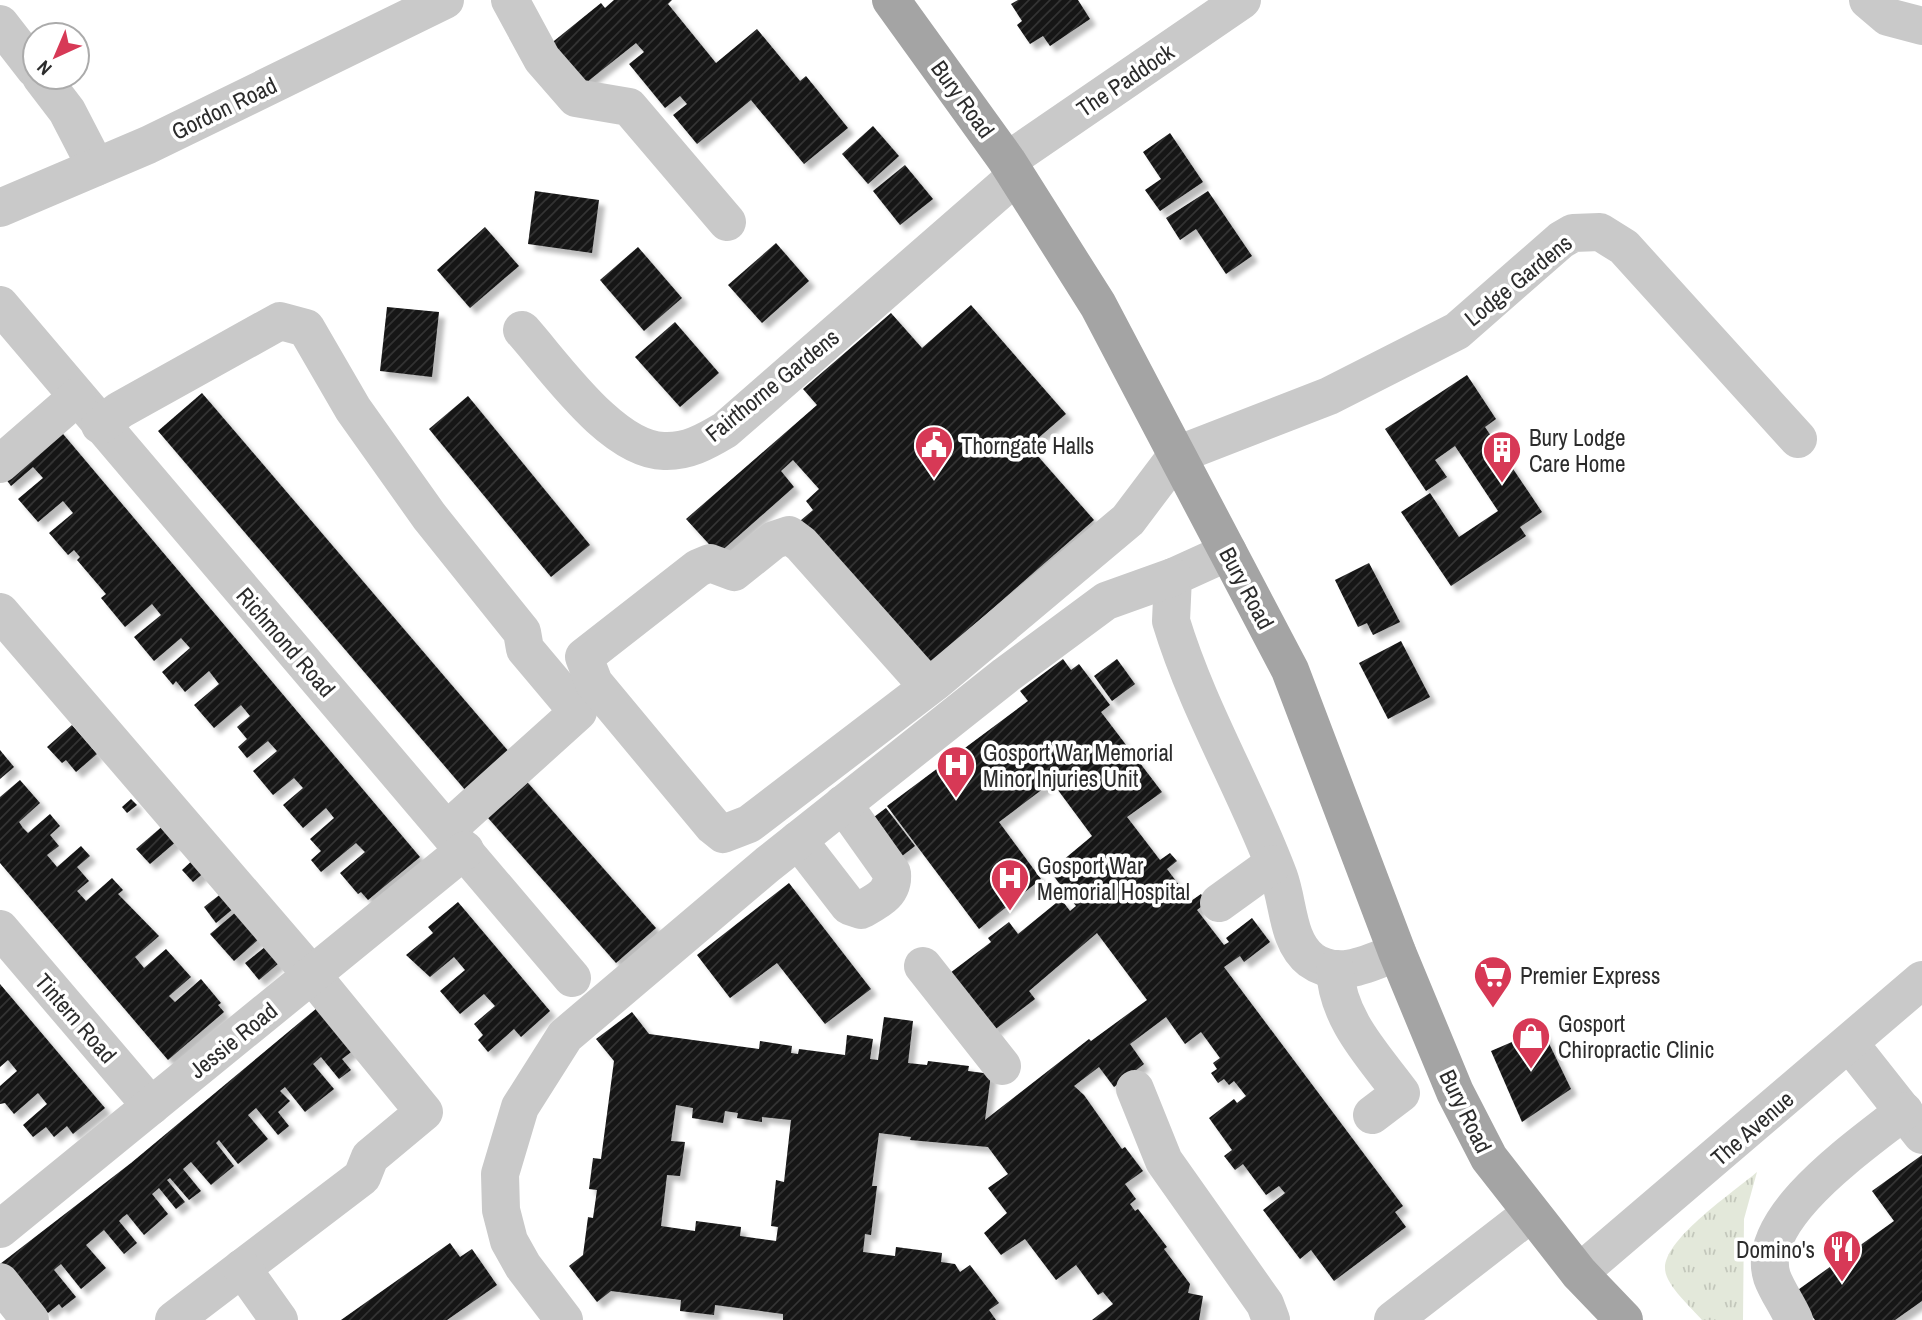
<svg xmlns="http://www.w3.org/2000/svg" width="1922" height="1320" viewBox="0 0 1922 1320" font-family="'Archivo Narrow',sans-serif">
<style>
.grass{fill:url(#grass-tufts)}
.building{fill:url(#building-hatch);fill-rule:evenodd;filter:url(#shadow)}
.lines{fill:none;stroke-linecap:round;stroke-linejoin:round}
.minor{stroke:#c9c9c9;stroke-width:38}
.major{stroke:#a4a4a4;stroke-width:38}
.labels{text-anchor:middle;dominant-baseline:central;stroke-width:7;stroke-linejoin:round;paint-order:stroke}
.street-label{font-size:23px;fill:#2c2c2c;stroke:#fff}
.poi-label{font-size:23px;fill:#2c2c2c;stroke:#fff;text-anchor:start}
</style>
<defs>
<pattern id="grass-tufts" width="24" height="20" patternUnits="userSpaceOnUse" patternTransform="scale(1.75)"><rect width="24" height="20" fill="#e3e8da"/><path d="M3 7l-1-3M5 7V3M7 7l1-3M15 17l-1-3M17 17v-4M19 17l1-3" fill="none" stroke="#c3c7bb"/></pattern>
<pattern id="building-hatch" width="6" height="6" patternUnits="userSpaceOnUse" patternTransform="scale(1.75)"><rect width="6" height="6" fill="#131313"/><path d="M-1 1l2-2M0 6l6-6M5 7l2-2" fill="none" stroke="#363636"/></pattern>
<filter id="shadow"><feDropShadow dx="6" dy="6" stdDeviation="2" flood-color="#0004"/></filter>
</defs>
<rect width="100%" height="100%" fill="#fff"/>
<path class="grass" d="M1757,1172L1744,1219L1743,1320H1702C1691,1307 1665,1285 1665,1268C1665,1238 1735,1191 1757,1172Z"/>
<g class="building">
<path d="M614,0H672L668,4L716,63L757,29L800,81L806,76L848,128L804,164L751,100L697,144L673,115L687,104L680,96L665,108L629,64L644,52L636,43L582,86L549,45L601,3L605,8Z"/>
<path d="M1018,0H1078L1090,19L1050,46L1043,36L1030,44L1017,25L1022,21L1011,4Z"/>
<path d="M873,126L899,156L868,184L842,154Z"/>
<path d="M1170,133L1203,182L1160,211L1145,190L1161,179L1143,152Z"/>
<path d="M905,165L933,199L900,225L873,191Z"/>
<path d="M535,191L599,200L592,253L528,244Z"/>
<path d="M1208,191L1252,256L1226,274L1196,229L1180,240L1166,218Z"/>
<path d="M485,227L519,266L470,308L437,270Z"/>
<path d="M776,243L809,281L762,323L728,285Z"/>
<path d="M638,247L682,298L644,331L600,280Z"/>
<path d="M971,305L1066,414L1029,446L1094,520L927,666L800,521L813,510L806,501L819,489L793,460L781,471L794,487L718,554L686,519L817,405L803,389L891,313L922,348Z"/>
<path d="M387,307L439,312L432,377L380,371Z"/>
<path d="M675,322L719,373L680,407L635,357Z"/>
<path d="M1467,375L1496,419L1485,427L1542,512L1520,527L1526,536L1451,586L1401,512L1430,493L1459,537L1498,511L1455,446L1435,460L1447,477L1426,491L1385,429Z"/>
<path d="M202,393L516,760L472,798L158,431Z"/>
<path d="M468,396L590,545L551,577L429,429Z"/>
<path d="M58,428L420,857L368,900L361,892L358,894L340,873L365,852L356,843L321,872L311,860L321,851L310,839L334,818L326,808L303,828L283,805L303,788L294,778L273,795L253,771L277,751L268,741L247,758L238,747L247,739L237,727L250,716L241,705L214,728L194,705L219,684L209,671L185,692L176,681L173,685L162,672L190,648L181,638L154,661L134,637L161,615L152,604L125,627L101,598L106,594L77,560L80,557L74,550L68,555L49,533L73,513L63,501L38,522L18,499L43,478L33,467L11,486L3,475Z"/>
<path d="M1369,563L1400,622L1373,635L1367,623L1358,627L1335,580Z"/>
<path d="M1401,641L1430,697L1388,719L1359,663Z"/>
<path d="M1063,659L1071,670L1079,664L1110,705L1101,712L1162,792L1127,817L1160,860L1170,853L1177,861L1167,869L1191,901L1201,894L1207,902L1197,910L1224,945L1229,942L1226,938L1252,918L1270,942L1244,962L1240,956L1224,967L1403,1206L1395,1212L1406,1227L1334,1281L1311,1250L1300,1259L1263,1210L1285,1193L1279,1186L1266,1195L1243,1164L1235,1170L1224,1156L1232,1150L1209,1118L1234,1099L1237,1103L1246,1096L1234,1081L1229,1085L1224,1079L1218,1083L1211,1073L1217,1069L1213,1063L1220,1058L1201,1032L1185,1044L1166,1017L1130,1044L1144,1064L1114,1087L1099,1067L1074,1086L1084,1095L1122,1149L1125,1147L1143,1171L1125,1184L1136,1199L1130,1204L1135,1211L1138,1209L1167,1247L1164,1249L1190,1284L1188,1293L1203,1296L1199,1320H1092L1113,1304L1103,1292L1098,1295L1076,1265L1056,1280L1025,1239L1001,1255L984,1233L1007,1213L988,1188L1008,1174L988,1147L910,1140L911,1137L879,1133L872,1186H877L871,1235L865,1234L863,1252L895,1256L896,1247L942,1253L941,1262L955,1264L960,1272L970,1265L999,1303L989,1310L996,1320H783V1314L715,1305L714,1315L680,1311L681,1300L611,1291L597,1302L569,1266L583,1255L588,1217L593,1218L597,1190L589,1189L593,1158L601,1159L614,1061L596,1039L632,1012L649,1034L759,1049L760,1041L792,1046L791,1053L798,1054L799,1049L845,1055L847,1035L873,1039L870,1059L878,1060L884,1017L913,1021L908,1063L927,1065L928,1061L969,1066L968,1071L991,1074L985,1120L1089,1039L1091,1041L1147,1000L1097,933L1029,991L1035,999L993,1031L950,973L991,942L988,938L1009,922L1018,934L1061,899L1070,911L1076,906L1050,871L1092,836L1052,782L999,822L1041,879L979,929L887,806L1028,701L1020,691ZM676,1105L693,1108L692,1118L723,1123L725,1111L738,1113L737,1118L762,1122V1117L791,1120L784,1182L776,1180L771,1226L778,1227L776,1241L740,1236L741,1227L696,1221L695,1231L661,1226L667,1175L680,1176L685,1142L671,1141Z"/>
<path d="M1117,659L1135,684L1112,701L1094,676Z"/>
<path d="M72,725L97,754L76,772L66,760L62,763L47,747Z"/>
<path d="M0,750L14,767L0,779Z"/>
<path d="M521,775L656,928L616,963L481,810Z"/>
<path d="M20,780L40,803L19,822L23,828L28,833L50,814L60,826L50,835L59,846L47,855L57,867L81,846L90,856L77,867L89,881L77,891L86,901L112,878L123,890L118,894L159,936L135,957L144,968L166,949L191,977L169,996L175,1002L201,979L221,1003L218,1005L224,1012L168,1060L0,863V797Z"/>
<path d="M131,799L137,805L127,813L122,807Z"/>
<path d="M886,808L915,846L876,876L847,837Z"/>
<path d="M165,824L178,840L150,864L136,849Z"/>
<path d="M195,858L206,871L193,882L182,870Z"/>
<path d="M789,883L871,989L825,1024L777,963L730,998L697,955Z"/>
<path d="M222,893L234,908L216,923L204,907Z"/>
<path d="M458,902L550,1011L521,1037L514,1029L488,1052L478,1040L483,1035L474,1024L495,1006L484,994L460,1014L440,991L465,970L454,957L430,977L406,955L433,933L428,927Z"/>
<path d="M236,912L259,939L234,961L210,934Z"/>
<path d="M265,947L279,963L259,980L245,963Z"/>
<path d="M0,984L105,1108L73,1134L67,1126L54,1137L46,1127L33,1137L23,1125L47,1104L38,1093L14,1114L5,1103L0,1104V1086L17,1071L8,1060L0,1067Z"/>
<path d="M323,1003L355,1049L342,1059L351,1070L339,1079L321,1057L313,1064L334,1089L305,1112L285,1087L280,1091L290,1101L278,1112L289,1126L278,1135L256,1108L248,1115L268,1139L238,1164L219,1140L216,1143L234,1166L211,1185L191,1162L183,1169L201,1191L189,1200L170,1178L167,1180L185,1202L176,1209L159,1188L152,1194L168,1214L144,1235L127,1214L123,1217L119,1221L137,1243L124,1254L104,1230L86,1245L106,1268L81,1289L61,1264L56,1268L54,1270L76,1297L62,1308L59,1304L48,1313L0,1264L131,1163Z"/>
<path d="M1542,1029L1571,1089L1522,1122L1491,1051Z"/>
<path d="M1922,1155V1301L1895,1320H1815L1795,1292L1894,1221L1872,1191Z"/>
<path d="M450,1243L460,1257L472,1249L497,1285L447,1320H341Z"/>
</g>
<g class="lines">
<g class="minor">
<path d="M510,0L542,59L576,98L629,107L727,222"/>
<path d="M1868,0L1888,17L1922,26"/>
<path d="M0,24L35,69"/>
<path d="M41,77L67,111L96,167"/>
<path d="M1007,161L1242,0"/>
<path d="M0,208L148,145L445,0"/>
<path d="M0,305L572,978"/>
<path d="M522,330C555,367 612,450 664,451C687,452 705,442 725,430L1016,176"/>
<path d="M100,425L120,410L280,321L306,328L353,409L429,516L522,632L525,649L578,712L447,830"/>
<path d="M0,464L77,397"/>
<path d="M1228,552L1173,577L1171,621C1198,710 1247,791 1279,877C1289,905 1287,941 1311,960C1338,980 1370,963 1397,952"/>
<path d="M0,612L312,975L424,1112L370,1157L362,1177L174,1320"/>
<path d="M935,682L926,683L916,673L801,544L789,535L774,540L734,572L710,563L698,568L584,657L594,683L713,826L723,834L749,824L935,682L1128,520L1177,455L1329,396L1457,331L1561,240L1573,233L1600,232L1624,247L1798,439"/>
<path d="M798,840L849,906L861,910C877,901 894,894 892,873L843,804"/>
<path d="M1219,903L1273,864"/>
<path d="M0,929L151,1106"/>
<path d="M923,966L1002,1066"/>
<path d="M1335,969C1337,1019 1373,1055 1401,1093L1372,1115"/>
<path d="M1850,1044L1922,1135"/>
<path d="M1135,1089L1164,1161L1265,1304L1271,1320"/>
<path d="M0,1229L465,850"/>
<path d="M242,1268L279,1320"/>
<path d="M1579,1273L1922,980"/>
<path d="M0,1282L30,1320"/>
<path d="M564,1320L523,1266L509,1241L501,1210L500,1174L520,1107L565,1036L768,864L1006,675L1106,601L1173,577"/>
<path d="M1393,1320L1530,1214"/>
<path d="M1794,1320C1788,1306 1777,1291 1772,1277C1753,1217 1865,1143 1904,1111"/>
</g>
<path class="major" d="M891,0L1007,161L1098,305L1290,670L1397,952L1455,1092L1489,1158L1579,1273L1624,1320"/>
</g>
<defs>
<g id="civic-pin" transform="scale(2.0125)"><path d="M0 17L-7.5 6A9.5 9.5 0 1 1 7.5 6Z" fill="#d73956" stroke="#fff"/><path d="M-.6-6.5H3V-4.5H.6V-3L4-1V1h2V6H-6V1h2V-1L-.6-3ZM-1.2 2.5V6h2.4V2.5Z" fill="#fff"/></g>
<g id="building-pin" transform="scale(2.0125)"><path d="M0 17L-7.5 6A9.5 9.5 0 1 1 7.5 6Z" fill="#d73956" stroke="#fff"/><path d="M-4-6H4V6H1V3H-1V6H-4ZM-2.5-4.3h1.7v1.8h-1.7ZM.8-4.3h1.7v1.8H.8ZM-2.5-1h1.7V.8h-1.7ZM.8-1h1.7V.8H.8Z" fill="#fff"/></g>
<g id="hospital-pin" transform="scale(2.0125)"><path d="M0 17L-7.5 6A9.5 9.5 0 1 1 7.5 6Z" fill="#d73956" stroke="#fff"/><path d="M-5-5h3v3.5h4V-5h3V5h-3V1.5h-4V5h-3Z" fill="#fff"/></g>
<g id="supermarket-pin" transform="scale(2.0125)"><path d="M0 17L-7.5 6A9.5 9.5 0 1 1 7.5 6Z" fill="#d73956" stroke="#fff"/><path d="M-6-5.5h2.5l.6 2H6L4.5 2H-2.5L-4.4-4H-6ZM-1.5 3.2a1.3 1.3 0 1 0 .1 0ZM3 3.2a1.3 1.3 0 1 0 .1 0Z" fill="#fff"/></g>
<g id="shop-pin" transform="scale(2.0125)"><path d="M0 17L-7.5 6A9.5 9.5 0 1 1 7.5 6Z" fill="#d73956" stroke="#fff"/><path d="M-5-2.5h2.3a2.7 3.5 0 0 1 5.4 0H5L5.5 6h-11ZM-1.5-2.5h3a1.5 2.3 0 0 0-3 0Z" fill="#fff"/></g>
<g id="restaurant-pin" transform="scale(2.0125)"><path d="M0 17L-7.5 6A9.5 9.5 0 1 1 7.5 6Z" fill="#d73956" stroke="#fff"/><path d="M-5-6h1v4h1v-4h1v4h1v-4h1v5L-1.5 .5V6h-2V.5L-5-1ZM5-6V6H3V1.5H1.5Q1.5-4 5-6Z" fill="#fff"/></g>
</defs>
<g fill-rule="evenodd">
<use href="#civic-pin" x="934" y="445"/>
<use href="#building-pin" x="1502" y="450"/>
<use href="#hospital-pin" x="956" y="765"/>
<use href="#hospital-pin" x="1010" y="878"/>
<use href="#supermarket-pin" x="1493" y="975"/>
<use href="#shop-pin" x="1531" y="1036"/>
<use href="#restaurant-pin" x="1842" y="1249"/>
</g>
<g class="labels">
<g class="street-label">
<text transform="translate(1125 80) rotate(-34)">The Paddock</text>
<text transform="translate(963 99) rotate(54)">Bury Road</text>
<text transform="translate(224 108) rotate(-26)">Gordon Road</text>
<text transform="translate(1518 280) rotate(-39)">Lodge Gardens</text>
<text transform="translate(772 385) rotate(-39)">Fairthorne Gardens</text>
<text transform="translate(1247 588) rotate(62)">Bury Road</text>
<text transform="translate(286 642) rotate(49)">Richmond Road</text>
<text transform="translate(76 1018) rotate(49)">Tintern Road</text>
<text transform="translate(233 1040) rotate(-39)">Jessie Road</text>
<text transform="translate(1466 1111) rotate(64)">Bury Road</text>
<text transform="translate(1752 1128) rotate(-41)">The Avenue</text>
</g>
<g class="poi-label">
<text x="1529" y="437">Bury Lodge<tspan x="1529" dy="26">Care Home</tspan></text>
<text x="961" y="445">Thorngate Halls</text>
<text x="983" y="752">Gosport War Memorial<tspan x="983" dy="26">Minor Injuries Unit</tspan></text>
<text x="1037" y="865">Gosport War<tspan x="1037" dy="26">Memorial Hospital</tspan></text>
<text x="1520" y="975">Premier Express</text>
<text x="1558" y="1023">Gosport<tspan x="1558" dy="26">Chiropractic Clinic</tspan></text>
<text x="1815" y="1249" text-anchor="end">Domino's</text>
</g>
</g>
<g transform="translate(56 56) rotate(224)"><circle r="33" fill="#ffffff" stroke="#ababab" stroke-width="2"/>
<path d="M0-5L12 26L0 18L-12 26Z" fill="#d73956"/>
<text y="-10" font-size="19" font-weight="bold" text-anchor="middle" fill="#2c2c2c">N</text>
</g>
</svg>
